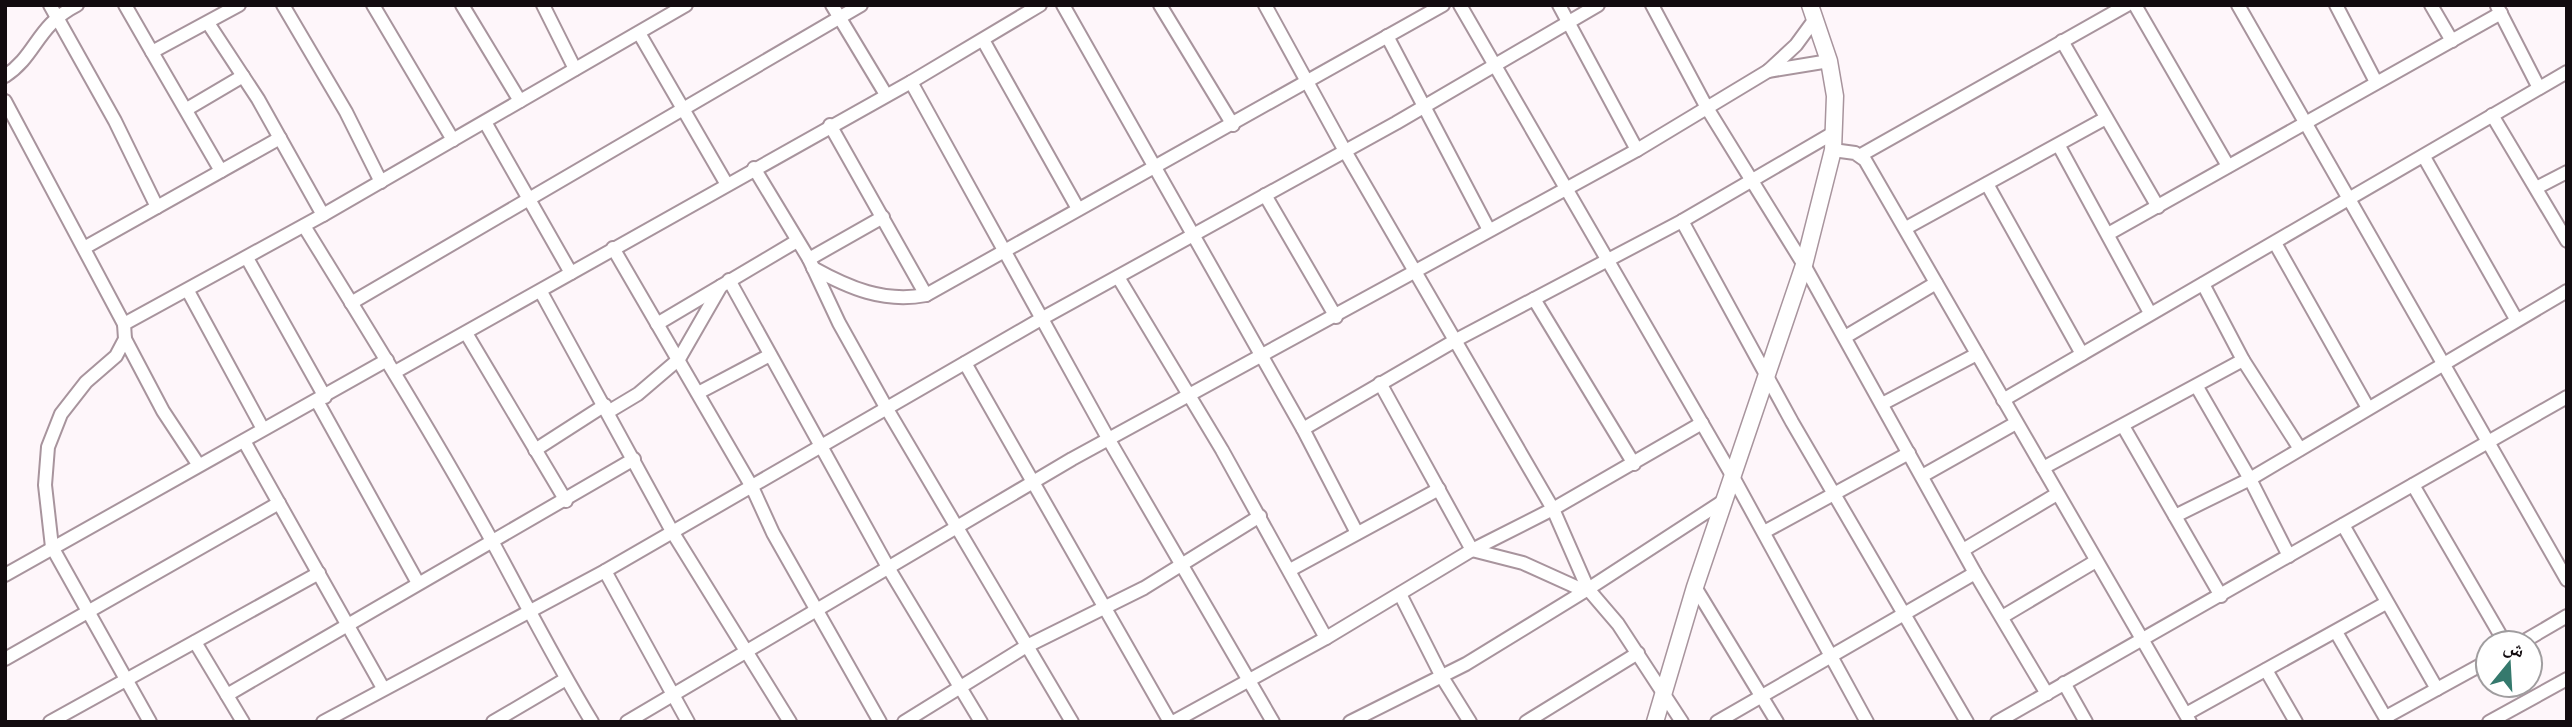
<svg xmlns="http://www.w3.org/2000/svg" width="2572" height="727" viewBox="0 0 2572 727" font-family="Figtree,'Noto Naskh Arabic',sans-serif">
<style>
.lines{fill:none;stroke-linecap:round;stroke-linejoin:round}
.minor-casing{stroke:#a8949d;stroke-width:16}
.major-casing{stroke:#a8949d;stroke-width:19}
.minor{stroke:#fff;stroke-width:12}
.major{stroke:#fff;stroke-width:16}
</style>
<rect width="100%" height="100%" fill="#fef6fa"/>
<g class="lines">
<g class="minor-casing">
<g id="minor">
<path d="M50,5L115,121L157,207"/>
<path d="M125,5L152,52L239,5"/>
<path d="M283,5L346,112L381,182"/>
<path d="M373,5L453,140"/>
<path d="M462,5L520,101"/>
<path d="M543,5L575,69"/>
<path d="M832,5L885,93"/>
<path d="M1063,5L1303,429L1357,533"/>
<path d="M1160,5L1233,125"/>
<path d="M1265,5L1345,151L1553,509L1588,589L1618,624L1682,722"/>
<path d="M1460,5L1733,477L1867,722"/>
<path d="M1559,5L1637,150"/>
<path d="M1652,5L1707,108L1804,265L1975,573L2047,694"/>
<path d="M2135,5L2228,166"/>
<path d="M2238,5L2567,580"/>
<path d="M2336,5L2376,82"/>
<path d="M2431,5L2452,41"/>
<path d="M2497,6L2539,88"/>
<path d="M208,23L258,99L323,215"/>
<path d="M639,33L726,183"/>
<path d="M1387,36L1489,230"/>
<path d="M983,40L1077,207"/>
<path d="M2062,41L2158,207"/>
<path d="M152,52L221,171"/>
<path d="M1768,71L1829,61"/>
<path d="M5,76C37,55 36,26 77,5"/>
<path d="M911,82L1109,440L1273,722"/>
<path d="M5,101L124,324L323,215L686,5"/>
<path d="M187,109L243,76"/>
<path d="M2492,115L2567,241"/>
<path d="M485,122L571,273"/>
<path d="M830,125L926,295"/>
<path d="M2059,146L2150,313"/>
<path d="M1833,150L1855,153L1865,160L2190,722"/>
<path d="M1861,155L2127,5"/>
<path d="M2424,157L2516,319"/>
<path d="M754,168L809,259L839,323L887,409L1072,722"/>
<path d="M1987,184L2082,354"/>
<path d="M2536,188L2567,172"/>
<path d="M1265,195L1336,317"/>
<path d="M1682,221L1792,422L1967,722"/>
<path d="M304,226C368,330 433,434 492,541C525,602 556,663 592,722"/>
<path d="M1906,228L2106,118"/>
<path d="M2108,234L2501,13"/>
<path d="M2275,243L2368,408"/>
<path d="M84,248L280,138"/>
<path d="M613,248L752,487L773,533L880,722"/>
<path d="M247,258L325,397"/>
<path d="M809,259L883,217"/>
<path d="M813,268C849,288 884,303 926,295L1443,5"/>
<path d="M1118,277L1222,450L1326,638"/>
<path d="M729,280L889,569L981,722"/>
<path d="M2203,284L2243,360L2300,449"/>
<path d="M188,291L263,429"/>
<path d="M541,292L673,533L790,722"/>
<path d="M1534,299L1634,464"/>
<path d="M351,303L861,5"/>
<path d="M124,324L125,339L116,356L86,382L61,414L48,447L45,485L52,547L150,722"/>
<path d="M657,324L797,241"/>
<path d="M466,333L566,501"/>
<path d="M1845,337L1936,283"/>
<path d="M125,339L163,411L198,464"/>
<path d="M965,363L1170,722"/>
<path d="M395,372L911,82L1040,5"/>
<path d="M1380,383L1472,550L1523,563L1585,591"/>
<path d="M2197,387L2250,479L2289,556"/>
<path d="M698,393L770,355"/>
<path d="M2003,400L2567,72"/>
<path d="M317,401L418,583"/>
<path d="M1882,404L1977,354"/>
<path d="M608,412L638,394L679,359L721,286"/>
<path d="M2123,426L2221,596"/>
<path d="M1303,429L1456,340L1682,221L1835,132"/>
<path d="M244,441L383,688"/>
<path d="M535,450L605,405"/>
<path d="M2043,468L2243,360"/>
<path d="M1922,476L2016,423"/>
<path d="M2413,485L2505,643"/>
<path d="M2175,516L2250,479L2567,291"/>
<path d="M2343,525L2437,689"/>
<path d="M1764,532L1909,453"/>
<path d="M1963,550L2057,494"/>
<path d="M1290,570L1439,489"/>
<path d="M605,571L688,722"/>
<path d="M5,575L387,360"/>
<path d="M1695,587L1777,722"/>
<path d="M1400,594L1442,677L1470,722"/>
<path d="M2002,617L2096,561"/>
<path d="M2336,632L2388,722"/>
<path d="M195,642L243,722"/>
<path d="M2521,643L2567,616"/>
<path d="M5,659L279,503"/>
<path d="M2266,670L2296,722"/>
<path d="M2064,683L2086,722"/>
<path d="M227,695L634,459"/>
<path d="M2186,714L2386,603"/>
<path d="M2386,717L2488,661"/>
<path d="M50,722L319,573"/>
<path d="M323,722L605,571L1041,319L1396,123L1598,5"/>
<path d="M493,722L566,679"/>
<path d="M627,722L1072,459L1637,150L1768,71L1796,45L1815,19"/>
<path d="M904,722L1025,647L1144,588L1260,516"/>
<path d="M1173,722L1326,638L1472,550L1553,509L1702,423"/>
<path d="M1350,722L1466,664L1585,591L1725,500"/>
<path d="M1526,722L1638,653"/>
<path d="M1717,722L1975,573"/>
<path d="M1997,722L2567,397"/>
<path d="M2489,722L2567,679"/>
</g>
</g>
<g class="major-casing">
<path id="major" d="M1655,722L1695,587L1804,265L1833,150L1835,96L1829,61L1810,5"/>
</g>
<use href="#minor" class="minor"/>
<use href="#major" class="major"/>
</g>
<rect width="2572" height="727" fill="none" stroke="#120b0f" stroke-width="14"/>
<g transform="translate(2509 664) rotate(18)"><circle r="33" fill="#ffffff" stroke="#a09d9f" stroke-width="2"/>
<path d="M0-5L12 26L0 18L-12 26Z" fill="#35796d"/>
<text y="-10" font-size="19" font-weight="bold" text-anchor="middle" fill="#120b0f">ش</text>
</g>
</svg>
